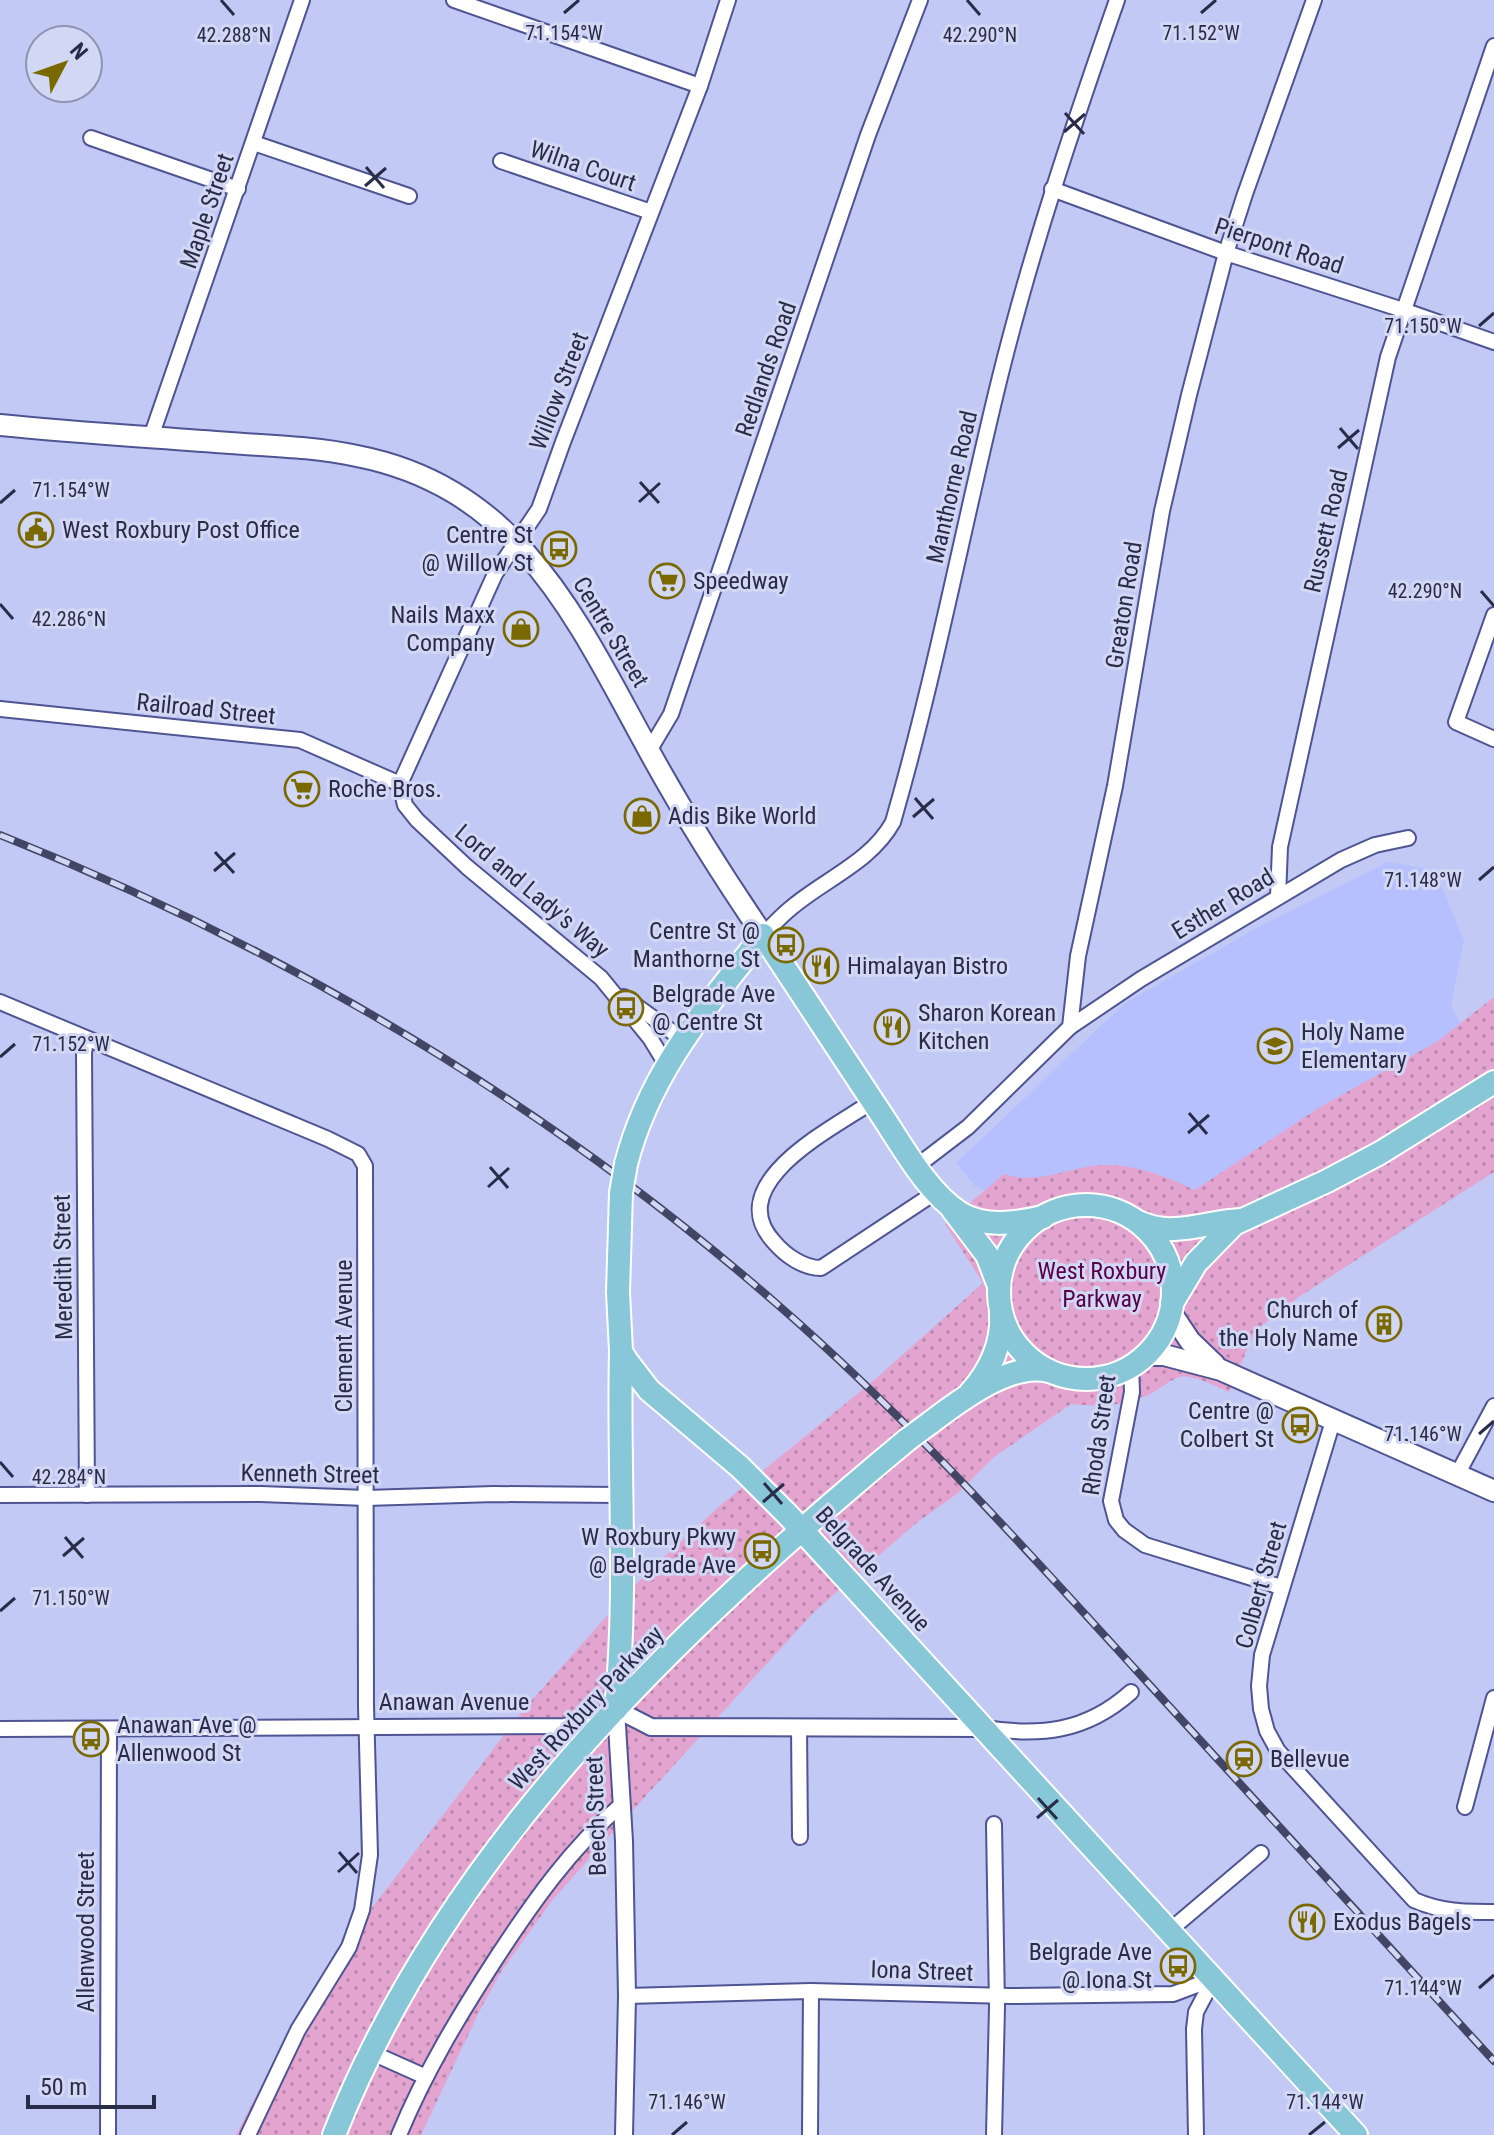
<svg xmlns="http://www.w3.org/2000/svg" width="1494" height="2135" viewBox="0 0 1494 2135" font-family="'Roboto Condensed',sans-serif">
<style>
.built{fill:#b7c0fe}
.park{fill:url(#park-dots)}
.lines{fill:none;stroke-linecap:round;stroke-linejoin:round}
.minor-casing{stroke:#4f5492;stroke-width:18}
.tertiary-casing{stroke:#4f5492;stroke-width:20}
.secondary-casing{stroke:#4f5492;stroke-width:24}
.primary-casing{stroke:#fff;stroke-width:26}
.minor{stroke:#fff;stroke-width:14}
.tertiary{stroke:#fff;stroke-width:16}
.secondary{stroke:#fff;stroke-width:20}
.primary{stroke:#88c7d7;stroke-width:22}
.rail-casing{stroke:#424664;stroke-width:8}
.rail{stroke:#d2d7f4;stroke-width:5;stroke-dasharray:15;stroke-linecap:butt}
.primary-bridge-casing{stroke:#fff;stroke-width:26;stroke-linecap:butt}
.primary-bridge{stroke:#88c7d7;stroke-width:22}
.ticks{fill:none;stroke:#292c48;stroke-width:3}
.labels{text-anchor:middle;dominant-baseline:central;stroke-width:6;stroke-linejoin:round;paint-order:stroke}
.street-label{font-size:24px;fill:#292c48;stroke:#d2d7f4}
.poi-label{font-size:24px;fill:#292c48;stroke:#d2d7f4;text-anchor:start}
.park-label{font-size:24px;fill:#580048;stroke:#d2d7f4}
.ticks-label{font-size:20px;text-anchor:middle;fill:#292c48;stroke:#d2d7f4;stroke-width:6;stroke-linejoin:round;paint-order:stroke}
</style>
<defs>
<pattern id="park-dots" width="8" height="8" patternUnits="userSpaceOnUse" patternTransform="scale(2)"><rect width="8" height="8" fill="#e3a4d0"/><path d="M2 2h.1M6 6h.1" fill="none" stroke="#b886ab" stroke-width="1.8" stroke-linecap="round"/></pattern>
</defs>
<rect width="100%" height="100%" fill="#c2c9f4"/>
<path class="built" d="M1388,862L1435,870L1464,941L1451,1006L1483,1063L1215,1204L1002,1198L975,1186L956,1163L1125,1003L1262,925Z"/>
<path class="park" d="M1494,997V1172L1300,1296L1255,1331L1229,1392C1216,1387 1194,1374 1180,1377C1171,1379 1161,1388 1152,1393C1125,1406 1101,1407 1071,1404L994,1457L958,1493L915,1524L814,1612L601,1845L550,1903L501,1972L479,2012L421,2135H236L269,2071L330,1988L359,1925L524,1709L632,1588L678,1544L722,1504L872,1382L983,1283L945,1224L1004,1174C1039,1186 1069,1166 1104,1165C1136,1164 1167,1177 1195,1190L1320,1107L1438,1041Z"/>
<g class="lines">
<g class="minor-casing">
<g id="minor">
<path d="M454,0L700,86"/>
<path d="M91,138L238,189"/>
<path d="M254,143L409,196"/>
<path d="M501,161L651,212"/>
<path d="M1052,189L1226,253L1403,310L1494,342"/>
<path d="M151,437L302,0"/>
<path d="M1494,615L1456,722L1494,739"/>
<path d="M0,709L300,740L400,784"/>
<path d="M649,751L671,714L868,135L920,0"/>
<path d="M400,784L495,574L539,509L563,442L700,86L728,0"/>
<path d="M400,784L405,805L417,820L467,867L601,978L650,1038L666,1064"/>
<path d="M1278,897L1280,847L1388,357L1494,46"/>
<path d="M763,935C772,926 781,916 791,908C825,879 871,862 893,822C935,676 963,528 999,381C1031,251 1073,126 1117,0"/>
<path d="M624,997L682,1039"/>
<path d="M0,1002L328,1139L358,1154L365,1166L366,1706L370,1855L362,1910L349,1947L298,2030L248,2135"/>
<path d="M1070,1027L1141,979L1341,860L1375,845L1408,838"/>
<path d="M86,1040L84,1053L87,1495"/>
<path d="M873,1101C834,1128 720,1183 774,1242C785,1255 803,1268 821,1268L936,1192"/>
<path d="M917,1166L968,1127L1070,1027L1078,956L1115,786L1162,511L1189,395L1226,253L1245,194L1314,0"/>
<path d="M1131,1366L1132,1392L1111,1501L1116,1520L1124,1530L1145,1545L1281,1587"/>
<path d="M1333,1421L1262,1655L1259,1686L1261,1709L1267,1731L1278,1751L1414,1900C1441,1912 1464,1912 1494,1912"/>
<path d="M1457,1475L1494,1406"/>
<path d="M0,1495L261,1494L366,1498L494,1494L620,1495"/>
<path d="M799,1727L800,1837"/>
<path d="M983,1728C1040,1736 1085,1733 1131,1692"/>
<path d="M0,1729L565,1726L613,1710"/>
<path d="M1465,1807L1494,1698"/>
<path d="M994,1824L997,2007L994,2135"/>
<path d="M1169,1931L1261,1853"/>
<path d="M627,1996L811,1991L1010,1996L1173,1994L1213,1979"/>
<path d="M370,2052L426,2077"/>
<path d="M108,2135L109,1729"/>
<path d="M399,2135C425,2072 460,2014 497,1957C533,1902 571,1848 621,1805"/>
<path d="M810,2135L811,1991"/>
<path d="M1196,2135L1194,2029L1196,2012L1213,1980"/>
</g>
</g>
<g class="tertiary-casing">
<g id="tertiary">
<path d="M616,1709L624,1841L627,1996L624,2135"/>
<path d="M616,1709L651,1727L982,1728"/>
</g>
</g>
<g class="secondary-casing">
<g id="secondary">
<path d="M0,425C76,433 153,437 230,443C272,446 315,447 357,456C519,488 576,618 648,749C683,813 722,875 763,935"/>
<path d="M1170,1311L1190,1341L1215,1365"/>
<path d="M1140,1360L1149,1355H1164L1221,1370L1494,1491"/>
</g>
</g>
<g class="primary-casing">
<g id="primary">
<path d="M626,1164C650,1071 706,1008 763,935C801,993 839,1050 877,1108C899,1140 926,1192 960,1213C985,1228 1016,1223 1043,1217"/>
<path d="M621,1193L618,1292L621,1351L626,1360L649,1390L740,1467L788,1515L1356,2135"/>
<circle cx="1086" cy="1292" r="87"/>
<path d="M953,1210L987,1255L999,1286"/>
<path d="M1141,1223C1173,1238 1208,1221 1241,1220"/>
<path d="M1172,1303L1196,1263L1234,1224L1327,1181L1380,1153L1494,1082"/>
<path d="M971,1392C990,1371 1003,1343 1001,1314"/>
<path d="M930,1423C959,1401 1011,1361 1049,1371"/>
<path d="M616,1709C628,1591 618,1471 621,1352"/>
<path d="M334,2135C447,1849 676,1632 907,1440"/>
</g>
</g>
<use href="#minor" class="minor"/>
<use href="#tertiary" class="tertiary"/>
<use href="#secondary" class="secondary"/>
<use href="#primary" class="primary"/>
<g class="rail-casing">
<path id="rail" d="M0,835C284,948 548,1104 778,1305C907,1417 1021,1544 1136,1670C1255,1800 1374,1931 1494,2061"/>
</g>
<use href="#rail" class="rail"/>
<g class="primary-bridge-casing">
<g id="primary-bridge">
<path d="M621,1193L626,1164"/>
<path d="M907,1440L930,1423"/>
</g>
</g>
<use href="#primary-bridge" class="primary-bridge"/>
</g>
<path class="ticks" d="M221,0L234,15M967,0L980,15M564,13L579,0M1201,13L1216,0M1065,113L1084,134M1064,132L1085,114M366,167L384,188M365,186L386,168M1479,326L1494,313M1340,428L1358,449M1338,448L1359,430M640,482L659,503M639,502L660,483M0,503L15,490M1481,591L1494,606M0,604L13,619M915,798L933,819M913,817L934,799M215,852L234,873M214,871L235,853M1479,880L1494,867M0,1057L15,1044M1189,1113L1207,1134M1188,1133L1209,1115M490,1167L508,1188M488,1187L509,1168M1479,1434L1494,1421M0,1462L13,1477M764,1483L782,1504M763,1502L784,1484M65,1537L83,1558M63,1556L84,1538M0,1611L15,1598M1038,1798L1057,1819M1037,1818L1058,1800M339,1852L357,1873M338,1872L359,1853M1479,1988L1494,1975M672,2135L687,2122M1309,2135L1325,2122"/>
<defs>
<g id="civic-ring" transform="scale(1.8)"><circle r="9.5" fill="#d2d7f4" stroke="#7a6900" stroke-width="1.5"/><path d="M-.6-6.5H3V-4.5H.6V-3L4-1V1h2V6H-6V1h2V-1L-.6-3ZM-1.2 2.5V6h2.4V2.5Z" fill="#7a6900"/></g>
<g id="bus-ring" transform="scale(1.8)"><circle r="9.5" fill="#d2d7f4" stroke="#7a6900" stroke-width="1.5"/><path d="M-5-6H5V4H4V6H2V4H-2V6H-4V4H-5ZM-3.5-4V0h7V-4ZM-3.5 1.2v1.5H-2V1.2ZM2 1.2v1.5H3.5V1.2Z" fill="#7a6900"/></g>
<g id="supermarket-ring" transform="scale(1.8)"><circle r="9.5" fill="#d2d7f4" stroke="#7a6900" stroke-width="1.5"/><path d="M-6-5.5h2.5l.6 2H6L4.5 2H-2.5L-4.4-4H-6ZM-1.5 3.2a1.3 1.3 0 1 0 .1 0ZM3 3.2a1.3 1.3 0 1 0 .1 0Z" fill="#7a6900"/></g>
<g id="shop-ring" transform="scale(1.8)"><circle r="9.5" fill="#d2d7f4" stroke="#7a6900" stroke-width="1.5"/><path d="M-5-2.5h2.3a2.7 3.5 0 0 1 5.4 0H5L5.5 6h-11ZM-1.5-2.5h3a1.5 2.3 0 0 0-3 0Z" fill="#7a6900"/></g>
<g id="restaurant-ring" transform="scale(1.8)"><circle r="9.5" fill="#d2d7f4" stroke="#7a6900" stroke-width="1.5"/><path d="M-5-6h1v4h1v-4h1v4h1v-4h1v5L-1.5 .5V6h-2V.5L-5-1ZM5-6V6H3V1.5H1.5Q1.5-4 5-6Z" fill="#7a6900"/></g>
<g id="school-ring" transform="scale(1.8)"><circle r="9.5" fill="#d2d7f4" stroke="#7a6900" stroke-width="1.5"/><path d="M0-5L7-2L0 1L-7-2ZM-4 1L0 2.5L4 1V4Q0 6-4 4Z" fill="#7a6900"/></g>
<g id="building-ring" transform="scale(1.8)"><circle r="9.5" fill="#d2d7f4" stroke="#7a6900" stroke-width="1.5"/><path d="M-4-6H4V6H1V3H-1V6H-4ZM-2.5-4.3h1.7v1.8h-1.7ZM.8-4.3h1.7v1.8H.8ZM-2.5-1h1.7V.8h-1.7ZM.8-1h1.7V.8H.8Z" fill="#7a6900"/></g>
<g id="station-ring" transform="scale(1.8)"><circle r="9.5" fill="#d2d7f4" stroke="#7a6900" stroke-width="1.5"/><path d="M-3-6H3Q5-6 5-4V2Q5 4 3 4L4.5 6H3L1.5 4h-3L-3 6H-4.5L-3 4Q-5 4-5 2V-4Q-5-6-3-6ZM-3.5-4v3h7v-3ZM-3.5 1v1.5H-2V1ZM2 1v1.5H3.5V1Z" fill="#7a6900"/></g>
</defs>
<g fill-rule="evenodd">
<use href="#civic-ring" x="36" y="530"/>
<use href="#bus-ring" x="559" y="549"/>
<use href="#supermarket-ring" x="667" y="581"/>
<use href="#shop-ring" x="521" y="629"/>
<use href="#supermarket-ring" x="302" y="789"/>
<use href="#shop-ring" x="642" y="816"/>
<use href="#bus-ring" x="786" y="945"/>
<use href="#restaurant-ring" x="821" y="966"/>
<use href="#bus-ring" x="626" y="1008"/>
<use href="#restaurant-ring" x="892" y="1027"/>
<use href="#school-ring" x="1275" y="1046"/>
<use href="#building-ring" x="1384" y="1324"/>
<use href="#bus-ring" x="1300" y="1425"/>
<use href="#bus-ring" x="762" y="1551"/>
<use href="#bus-ring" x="91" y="1739"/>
<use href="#station-ring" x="1244" y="1759"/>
<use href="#restaurant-ring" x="1307" y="1922"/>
<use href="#bus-ring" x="1178" y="1966"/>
</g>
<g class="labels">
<g class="street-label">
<text transform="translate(583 166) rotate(19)">Wilna Court</text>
<text transform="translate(207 211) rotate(-71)">Maple Street</text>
<text transform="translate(1279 246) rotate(18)">Pierpont Road</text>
<text transform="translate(766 369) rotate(-71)">Redlands Road</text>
<text transform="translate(559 391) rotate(-69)">Willow Street</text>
<text transform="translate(952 487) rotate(-77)">Manthorne Road</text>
<text transform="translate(1326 531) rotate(-77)">Russett Road</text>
<text transform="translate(1124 605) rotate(-81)">Greaton Road</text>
<text transform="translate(611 632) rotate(59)">Centre Street</text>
<text transform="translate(206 709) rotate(6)">Railroad Street</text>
<text transform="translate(532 891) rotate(40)">Lord and Lady's Way</text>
<text transform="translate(1223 904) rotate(-31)">Esther Road</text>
<text transform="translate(63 1267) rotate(-91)">Meredith Street</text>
<text transform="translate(344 1336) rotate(-90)">Clement Avenue</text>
<text transform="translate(1099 1435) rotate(-82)">Rhoda Street</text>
<text transform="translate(310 1474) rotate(1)">Kenneth Street</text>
<text transform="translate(873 1569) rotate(48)">Belgrade Avenue</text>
<text transform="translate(1261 1585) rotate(-74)">Colbert Street</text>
<text x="454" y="1702">Anawan Avenue</text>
<text transform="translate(586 1708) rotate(-47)">West Roxbury Parkway</text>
<text transform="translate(596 1816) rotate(-92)">Beech Street</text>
<text transform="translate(86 1932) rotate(-90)">Allenwood Street</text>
<text transform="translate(922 1971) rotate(2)">Iona Street</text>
</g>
<g class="poi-label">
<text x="62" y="530">West Roxbury Post Office</text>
<text x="533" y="535" text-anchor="end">Centre St<tspan x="533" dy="28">@ Willow St</tspan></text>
<text x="693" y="581">Speedway</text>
<text x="495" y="615" text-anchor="end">Nails Maxx<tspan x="495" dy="28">Company</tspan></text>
<text x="328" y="789">Roche Bros.</text>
<text x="668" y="816">Adis Bike World</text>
<text x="760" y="931" text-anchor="end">Centre St @<tspan x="760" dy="28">Manthorne St</tspan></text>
<text x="847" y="966">Himalayan Bistro</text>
<text x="652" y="994">Belgrade Ave<tspan x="652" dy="28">@ Centre St</tspan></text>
<text x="918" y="1013">Sharon Korean<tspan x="918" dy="28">Kitchen</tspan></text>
<text x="1301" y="1032">Holy Name<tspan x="1301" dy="28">Elementary</tspan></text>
<text x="1358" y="1310" text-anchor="end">Church of<tspan x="1358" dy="28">the Holy Name</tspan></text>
<text x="1274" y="1411" text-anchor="end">Centre @<tspan x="1274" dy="28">Colbert St</tspan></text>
<text x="736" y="1537" text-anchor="end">W Roxbury Pkwy<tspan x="736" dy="28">@ Belgrade Ave</tspan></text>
<text x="117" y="1725">Anawan Ave @<tspan x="117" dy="28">Allenwood St</tspan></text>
<text x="1270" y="1759">Bellevue</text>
<text x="1333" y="1922">Exodus Bagels</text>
<text x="1152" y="1952" text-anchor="end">Belgrade Ave<tspan x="1152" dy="28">@ Iona St</tspan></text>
</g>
<g class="park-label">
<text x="1102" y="1271">West Roxbury<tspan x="1102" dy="28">Parkway</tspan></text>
</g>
</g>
<g class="ticks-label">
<text x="564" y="40">71.154°W</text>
<text x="1201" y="40">71.152°W</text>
<text x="234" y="42">42.288°N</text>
<text x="980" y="42">42.290°N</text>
<text x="1423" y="333">71.150°W</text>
<text x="71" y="497">71.154°W</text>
<text x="1425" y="598">42.290°N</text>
<text x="69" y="626">42.286°N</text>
<text x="1423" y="887">71.148°W</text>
<text x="71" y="1051">71.152°W</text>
<text x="1423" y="1441">71.146°W</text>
<text x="69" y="1484">42.284°N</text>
<text x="71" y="1605">71.150°W</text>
<text x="1423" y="1995">71.144°W</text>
<text x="687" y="2109">71.146°W</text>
<text x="1325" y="2109">71.144°W</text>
</g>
<g transform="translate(64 64) rotate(49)"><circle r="38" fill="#d2d7f4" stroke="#8e93af" stroke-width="2"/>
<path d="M0-6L14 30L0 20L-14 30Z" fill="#7a6900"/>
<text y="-12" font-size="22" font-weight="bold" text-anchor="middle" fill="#292c48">N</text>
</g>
<path d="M28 2095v12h126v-12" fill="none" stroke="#292c48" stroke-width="4"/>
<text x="40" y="2095" font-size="24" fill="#292c48" stroke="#d2d7f4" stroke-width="6" paint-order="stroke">50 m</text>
</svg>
